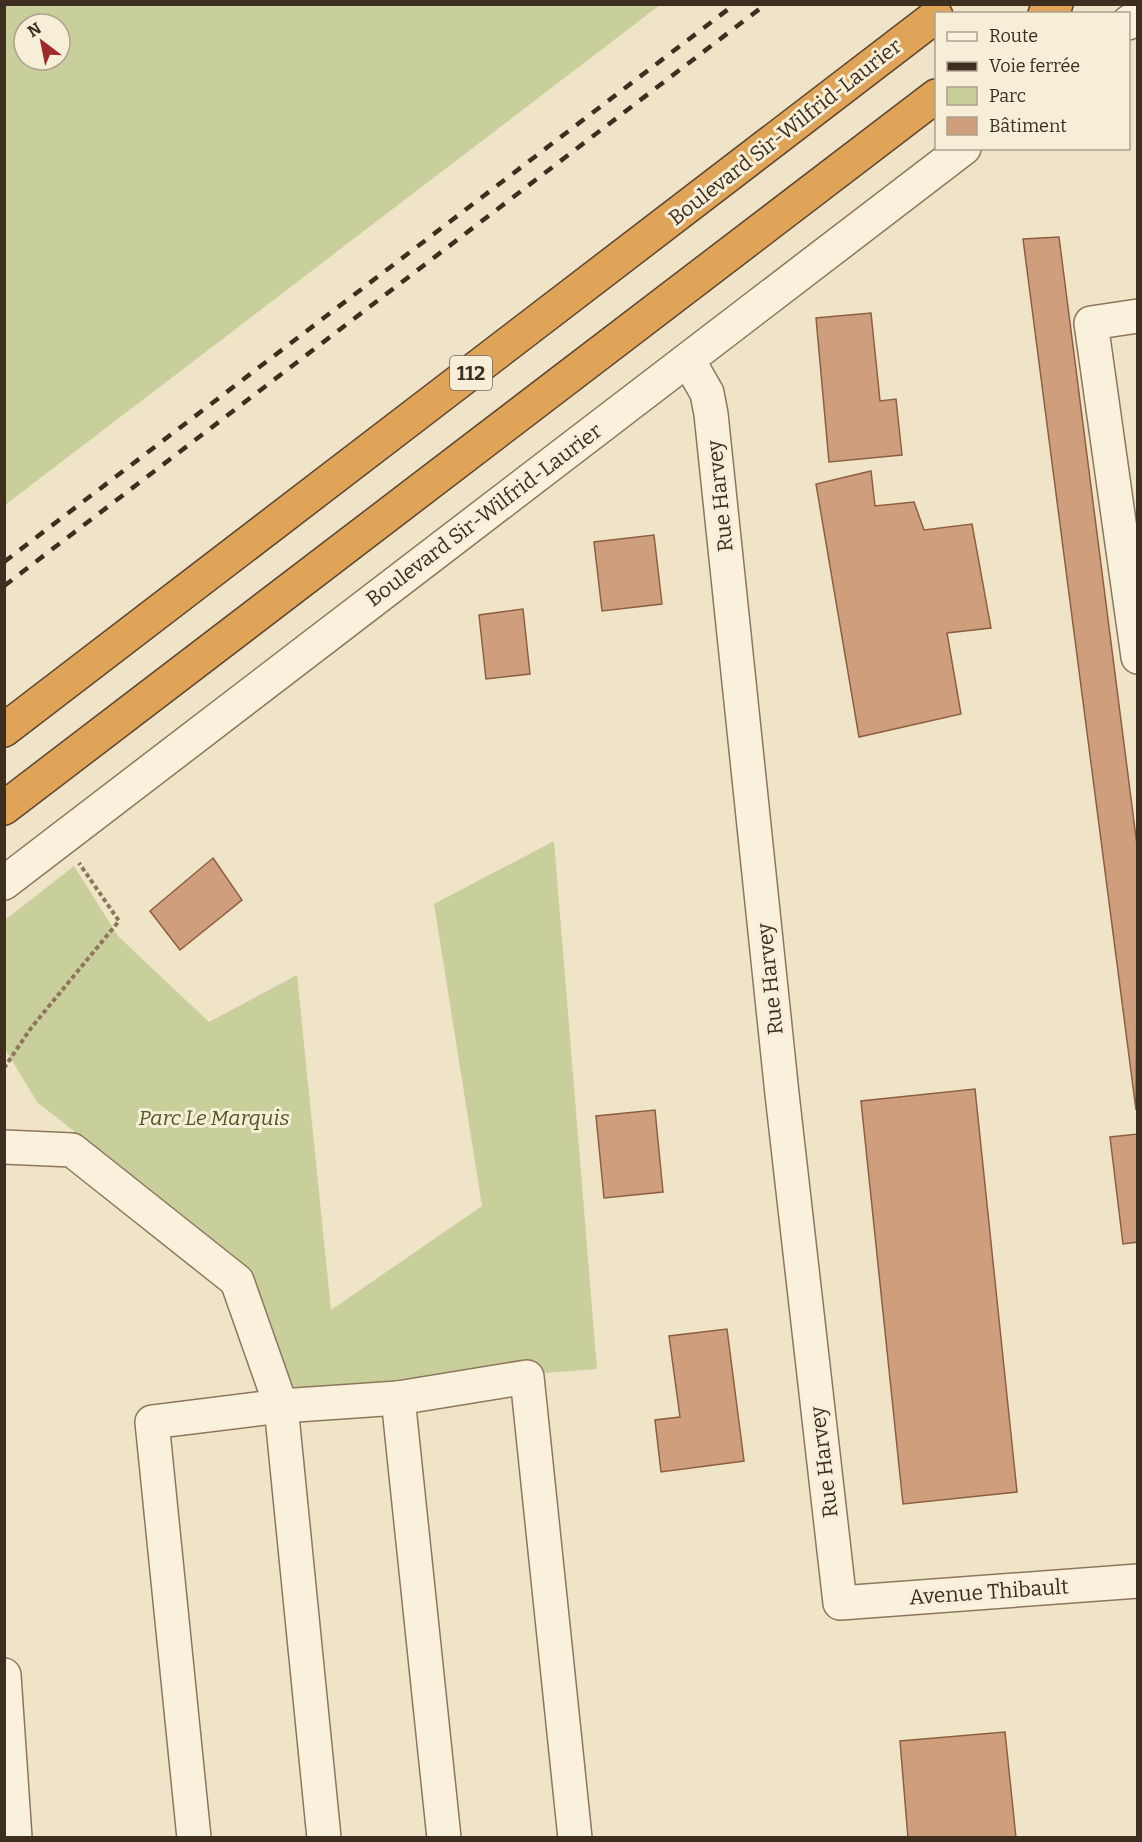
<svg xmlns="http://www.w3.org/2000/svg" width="1142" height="1842" viewBox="0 0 1142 1842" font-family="Bitter,serif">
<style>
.green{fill:#c9cf9b;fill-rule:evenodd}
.building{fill:#cf9f7d;stroke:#8d5f41;stroke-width:1.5}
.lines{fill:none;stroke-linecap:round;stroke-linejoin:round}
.minor-casing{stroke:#8d765c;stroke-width:36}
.highway-casing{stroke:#5b4430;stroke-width:36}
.path{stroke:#8d765c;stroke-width:4;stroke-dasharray:4.5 3;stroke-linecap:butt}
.minor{stroke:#faf1dc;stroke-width:33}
.highway{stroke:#e0a458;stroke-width:33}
.rail{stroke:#3d2e20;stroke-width:4.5;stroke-dasharray:10 10;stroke-linecap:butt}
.labels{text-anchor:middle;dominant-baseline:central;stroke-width:6;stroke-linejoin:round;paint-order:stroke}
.shield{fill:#f7eed8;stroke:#756857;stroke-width:1.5}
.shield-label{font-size:20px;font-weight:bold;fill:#3d2e20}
.street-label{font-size:21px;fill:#3d2e20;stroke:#f7eed8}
.park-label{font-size:21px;font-style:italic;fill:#4d5a26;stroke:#f7eed8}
</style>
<rect width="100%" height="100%" fill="#f0e4c8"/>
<g class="green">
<path d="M5,4H660V5L5,505ZM24,24H60V60H24Z"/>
<path d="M554,841L597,1369L290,1393L247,1268L37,1102L5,1049V920L74,866L118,936L209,1022L297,975L331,1310L482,1206L434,904Z"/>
</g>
<g class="building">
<path d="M1059,237L1138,853L1136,1110L1023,239Z"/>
<path d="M871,313L880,401L896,399L902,455L829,462L816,318Z"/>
<path d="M871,471L875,506L914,502L924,530L972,524L991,628L947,633L961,714L859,737L816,484Z"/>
<path d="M654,535L662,604L602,611L594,542Z"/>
<path d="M523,609L530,674L486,679L479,615Z"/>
<path d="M213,858L242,900L180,950L150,911Z"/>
<path d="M975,1089L1017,1492L903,1504L861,1101Z"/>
<path d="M655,1110L663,1192L604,1198L596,1116Z"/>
<path d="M1138,1134V1242L1123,1244L1110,1137Z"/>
<path d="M727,1329L744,1461L661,1472L655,1420L680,1417L669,1336Z"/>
<path d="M1005,1732L1016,1838H908L900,1741Z"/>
</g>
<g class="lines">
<g class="minor-casing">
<g id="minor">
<path d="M1128,23L1138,16"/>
<path d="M1138,316L1091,323L1138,657"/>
<path d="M688,360L707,393L711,414L782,1094L840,1603L1138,1581"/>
<path d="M4,883L964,148"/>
<path d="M4,1147L72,1150L237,1281L281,1406L324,1838"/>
<path d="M398,1398L444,1838"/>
<path d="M4,1675L15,1838"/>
<path d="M194,1838L152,1422L281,1406L398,1398L527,1377L575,1838"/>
</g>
</g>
<g class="highway-casing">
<g id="highway">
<path d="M1045,14L1056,4"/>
<path d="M4,730L936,16"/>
<path d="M4,808L936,96"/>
</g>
</g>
<path class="path" d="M4,1068L31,1028L119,921L79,863"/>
<use href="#minor" class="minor"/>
<use href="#highway" class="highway"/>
<g class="rail">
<path d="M4,562L735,4"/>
<path d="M4,586L766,4"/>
</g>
</g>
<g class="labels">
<rect class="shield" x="450" y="356" width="42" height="34" rx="4.5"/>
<g class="shield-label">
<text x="471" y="373">112</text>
</g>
<g class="street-label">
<text transform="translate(785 132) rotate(-38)">Boulevard Sir-Wilfrid-Laurier</text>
<text transform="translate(720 496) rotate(-96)">Rue Harvey</text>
<text transform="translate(484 515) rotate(-37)">Boulevard Sir-Wilfrid-Laurier</text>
<text transform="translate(770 979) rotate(-96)">Rue Harvey</text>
<text transform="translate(824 1462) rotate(-97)">Rue Harvey</text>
<text transform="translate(989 1592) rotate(-4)">Avenue Thibault</text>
</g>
<g class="park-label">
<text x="214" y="1118">Parc Le Marquis</text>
</g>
</g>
<rect width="1142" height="1842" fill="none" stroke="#3d2e20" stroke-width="12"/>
<rect x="935" y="12" width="195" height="138" fill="#f7eed8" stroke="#ada18e" stroke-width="1.5"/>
<rect x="947" y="32" width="30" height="9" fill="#faf1dc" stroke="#ada18e" stroke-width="1.5"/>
<text x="989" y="42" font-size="18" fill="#3d2e20">Route</text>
<rect x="947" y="62" width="30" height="9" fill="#3d2e20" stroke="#ada18e" stroke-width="1.5"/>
<text x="989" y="72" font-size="18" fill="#3d2e20">Voie ferrée</text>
<rect x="947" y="87" width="30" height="18" fill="#c9cf9b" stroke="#ada18e" stroke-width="1.5"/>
<text x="989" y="102" font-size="18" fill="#3d2e20">Parc</text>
<rect x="947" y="117" width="30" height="18" fill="#cf9f7d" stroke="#ada18e" stroke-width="1.5"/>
<text x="989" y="132" font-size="18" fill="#3d2e20">Bâtiment</text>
<g transform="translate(42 42) rotate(328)"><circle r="28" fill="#f7eed8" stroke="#ada18e" stroke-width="1.5"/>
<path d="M0-4.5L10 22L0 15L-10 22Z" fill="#9e2a2b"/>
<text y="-9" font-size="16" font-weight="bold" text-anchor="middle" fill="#3d2e20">N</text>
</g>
</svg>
